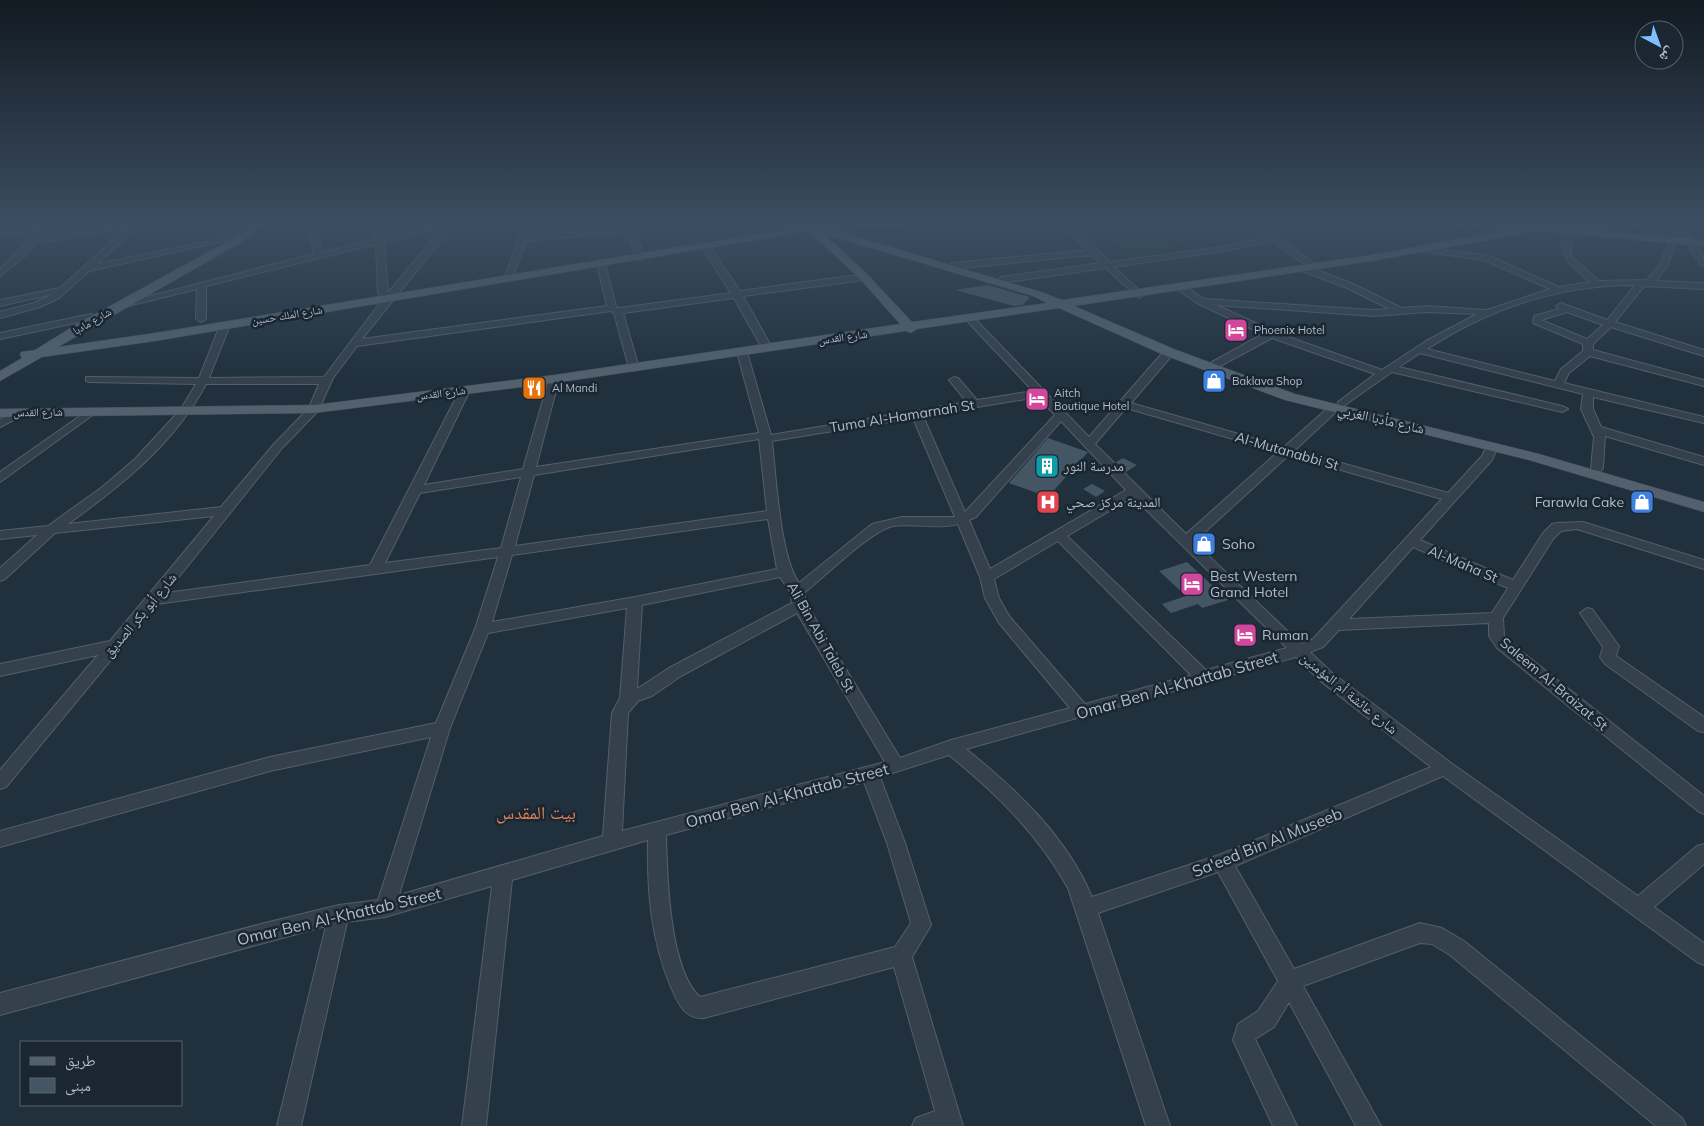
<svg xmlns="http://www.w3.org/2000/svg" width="1704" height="1126" viewBox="0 0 1704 1126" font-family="Mulish,'Noto Naskh Arabic',sans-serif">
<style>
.green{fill:#223e3e}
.building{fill:#445664}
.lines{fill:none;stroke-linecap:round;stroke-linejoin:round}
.minor-casing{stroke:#535f6b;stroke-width:2}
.major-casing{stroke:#414d59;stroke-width:1}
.minor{fill:#34414d;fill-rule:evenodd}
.major{fill:#52616d;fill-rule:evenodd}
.labels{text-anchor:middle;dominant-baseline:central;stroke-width:5;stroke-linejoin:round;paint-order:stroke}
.far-street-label{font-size:11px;fill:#b0bcc9;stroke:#1a2632}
.far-poi-label{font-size:11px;fill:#b0bcc9;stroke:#1a2632;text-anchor:start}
.street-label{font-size:14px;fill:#b0bcc9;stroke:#1a2632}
.poi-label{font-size:14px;fill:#b0bcc9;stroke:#1a2632;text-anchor:start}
.near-street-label{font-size:16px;fill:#b0bcc9;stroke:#1a2632}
.near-neighbourhood-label{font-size:18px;fill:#dd8156;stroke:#1a2632}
</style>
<rect width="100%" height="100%" fill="#20303d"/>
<path class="green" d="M1102,222H1167L1189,246L1122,249Z"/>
<g class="building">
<path d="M988,285L1030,297L1023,305L1014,306L955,290Z"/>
<path d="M1048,438L1088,452L1048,497L1009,483Z"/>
<path d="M1123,458L1137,465L1126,472L1116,462Z"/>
<path d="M1092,484L1105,491L1096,497L1083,489Z"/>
<path d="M1187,562L1228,600L1202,608L1198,604L1171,613L1162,604L1186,596L1159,571Z"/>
</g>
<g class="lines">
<g class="minor-casing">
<g id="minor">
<path d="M47,222H55L42,237L142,222L97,264L234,236L238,238L89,271L59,298L40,307L0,318V312L34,303L53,294L0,306V300L60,288L127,228L36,243L24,257L0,276V269L38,231L0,236V232L43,226Z"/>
<path d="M373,222H381L383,237L446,222H456L362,339L607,306L597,264L601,261L605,264L616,307L619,308L731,293L701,246L705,244H708L740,291L864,274L868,277L864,280L743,296L772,348L767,351L762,348L734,298L623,313L639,368L634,371L629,368L614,313L611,311L357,346L333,378L318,411L282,448L166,593L370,565L461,388L465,387L470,390L424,485L523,469L549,379L554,376L559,379L536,467L759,433L737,352L742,349L747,352L771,435L967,402L949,380L954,377L958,378L977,400L1033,391L968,322V318H974L1089,437L1165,350H1173V354L1131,403L1284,447L1329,407H1337V411L1295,450L1448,493L1482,456L1488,444H1496L1498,446L1492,460L1420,540L1513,580L1543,533L1552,524L1557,523L1583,522L1704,560V569L1577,529L1561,531L1553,539L1503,618L1504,636L1507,640L1704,796V814L1698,811L1497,648L1489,636V623L1339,630L1323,647L1310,652L1331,672L1451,763L1638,896L1697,846L1704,844V864L1654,907L1704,943V965L1697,962L1443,776L1235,866L1294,969L1420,923L1442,928L1464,941L1682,1118L1686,1126H1656L1450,955L1432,944L1420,943L1303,986L1381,1126H1356L1289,1002L1274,1027L1255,1039L1297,1126H1273L1233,1040L1238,1024L1258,1011L1278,981L1218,872L1098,913L1170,1126H1146L1068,888C1038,834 996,793 949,755L880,777L905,843L931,925L912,957L963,1126H912L916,1118L935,1111L894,967L704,1018C684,1019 678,1003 671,987C651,940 647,891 648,840L512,880L486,1126H462L492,886L385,917L347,922L301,1126H277L326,926L0,1015V993L265,923L339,905L378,900L431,737L270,771L0,847V831L270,757L436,723L475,629L498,557L157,604L6,787L0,789V770L98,655L0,676V664L110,641L214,516L55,533L5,579L0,581V568L37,535L0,539V531L48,526L101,488L135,459L181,409L196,384L90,382L86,381V377L199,378L220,325L225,322L230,325L209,378L324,377L383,299L378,293L376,244L206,286V319L201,322L196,319L197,289L124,307L119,304L314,254L309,229L316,231L322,253L375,239ZM443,227L388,293L384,242ZM206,384H319L309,408L274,444L221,507L68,524C123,484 174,444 206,384ZM1038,397L1055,415L965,512L923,416ZM1126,408L1278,452L1186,534L1095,444ZM913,418L955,517H902L872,524L799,583C780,556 776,477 772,441ZM1061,421L1126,490L990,569L969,520L976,517ZM759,439L767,511L515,546L534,475ZM1289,455L1442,499L1313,639L1301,644L1194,542ZM521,477L501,548L385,563L420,493ZM1133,497L1287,648L1206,670L1067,536ZM768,519L777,569L635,597L492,622L512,555ZM958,524L980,577L985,598L999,623L1070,708L951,740L900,758L807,605L804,593C823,578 872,530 893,526C914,523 936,530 958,524ZM1058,541L1191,675L1085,704L1009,616L999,598L994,579ZM1413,547L1508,588L1492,613L1349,619ZM780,577L790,592L792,603L669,668L637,689L642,605ZM627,608L620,698L612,713L603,836L399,895L450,728L488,633ZM797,613L885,762L622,831L628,713L638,701L652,696L681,676ZM1296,657L1319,680L1431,767L1219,855L1092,897C1066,836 1017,790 966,749ZM864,782L887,843L911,923L895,947L700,997C669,969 667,875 666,835Z"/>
<path d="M525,222H533L528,236L631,228L635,231L644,257L640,260L636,257L627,232L526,241L512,279L505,281L504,279Z"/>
<path d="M798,222H811L818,225L814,227Z"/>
<path d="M880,222H1008L1004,224L834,227L830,225L834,223Z"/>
<path d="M1059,222H1067L1110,262L1222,247L1268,237L1249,222H1258L1316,265L1317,267L1314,269L1353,284L1402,308L1427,306L1487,310L1550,289L1484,260L1420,251L1419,249L1423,247L1489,256L1559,287L1590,282C1573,267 1556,257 1564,231L1571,233V255L1573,258L1599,281L1647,280L1659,266L1670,241H1676L1667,266L1656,281L1704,283V289L1644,286L1615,322L1704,350V356L1611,327L1593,344V350L1704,380V386L1590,356L1569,373L1564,383L1704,417V423L1593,397V409L1601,427L1704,457V465L1605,436L1603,468L1601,471H1593L1591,468L1594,437L1581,409L1583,394L1420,353L1399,367L1562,406L1568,409L1562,412L1392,372L1342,407L1338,406V402L1375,374L1272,338L1220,366H1212V362L1263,334L1197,303L1176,288V284H1182L1204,299L1374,310L1390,309L1347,288L1300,270V266H1307L1273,241L1222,251L1114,267L1142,293L1144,295L1139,298L1106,268L1001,283L997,280L1001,277L1101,263L1092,255L952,269L948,266L952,263L1088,250ZM1635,285L1607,320L1561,303L1556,306L1559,309L1534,316L1533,323L1583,344V351L1561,369L1555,381L1427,349C1490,308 1560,285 1635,285ZM1216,305L1374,316L1427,312L1477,314L1426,341L1382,370L1280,334ZM1567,312L1603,325L1587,339L1541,320Z"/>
<path d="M1453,222L1514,226L1518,228L1514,230L1457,224Z"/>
<path d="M1594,222H1602L1610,234L1609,236H1603Z"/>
<path d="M1606,222L1663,224L1661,222C1681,222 1704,246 1704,266L1701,265L1687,243L1670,229L1610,224Z"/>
<path d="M91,314L94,315V319L0,339V333Z"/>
<path d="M90,409L96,412L94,414L0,482V472Z"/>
<path d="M19,410L25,413L23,415L0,427V419Z"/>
<path d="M1587,608L1592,609L1616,642L1619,646L1616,656L1704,717V732L1698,731L1605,664L1600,657L1603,647L1580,613Z"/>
</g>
</g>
<g class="major-casing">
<path id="major" d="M256,222H267L240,243L58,347L155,333L813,225L818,229H830L1041,292L1062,300L1371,255L1515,229L1510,226L1515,223L1704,240V246L1529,230L1521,234L1371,261L1074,306L1174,349L1295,394L1539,454L1704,502V512L1529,460L1285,400L1164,355L1059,308L917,329L911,333L906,331L554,383L314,413L0,417V409L314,405L554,375L900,324L860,279L814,236L813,234L815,230L155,341L42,357L0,381V371L22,358L20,355L21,352L35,350L77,324L232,239ZM824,234L1033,296L1047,303L912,322L868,275Z"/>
</g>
<use href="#minor" class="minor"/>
<use href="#major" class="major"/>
</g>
<linearGradient id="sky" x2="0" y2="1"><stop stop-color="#121a22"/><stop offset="0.59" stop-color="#3c4e62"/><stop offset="1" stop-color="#3c4e62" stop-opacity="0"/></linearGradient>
<rect width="1704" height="379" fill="url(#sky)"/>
<defs>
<g id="hotel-square" transform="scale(1.25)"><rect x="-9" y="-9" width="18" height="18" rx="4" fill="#d1479c" stroke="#1a2632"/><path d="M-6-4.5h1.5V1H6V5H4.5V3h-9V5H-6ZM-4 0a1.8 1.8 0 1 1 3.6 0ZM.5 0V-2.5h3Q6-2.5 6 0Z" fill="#fff"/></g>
<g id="shop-square" transform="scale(1.25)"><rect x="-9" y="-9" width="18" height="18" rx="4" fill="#3f7fe0" stroke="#1a2632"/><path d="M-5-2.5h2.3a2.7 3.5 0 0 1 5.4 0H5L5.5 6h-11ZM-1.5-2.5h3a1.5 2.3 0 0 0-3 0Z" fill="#fff"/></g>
<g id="restaurant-square" transform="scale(1.25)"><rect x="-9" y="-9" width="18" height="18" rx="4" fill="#e8710a" stroke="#1a2632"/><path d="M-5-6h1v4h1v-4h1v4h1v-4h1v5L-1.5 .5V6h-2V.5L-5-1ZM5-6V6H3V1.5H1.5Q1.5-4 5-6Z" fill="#fff"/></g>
<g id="building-square" transform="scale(1.25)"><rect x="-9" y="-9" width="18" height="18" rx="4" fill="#0f9aa8" stroke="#1a2632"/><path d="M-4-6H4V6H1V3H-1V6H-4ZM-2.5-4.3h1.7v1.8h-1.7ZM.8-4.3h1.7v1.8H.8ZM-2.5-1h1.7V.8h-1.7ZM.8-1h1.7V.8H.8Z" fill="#fff"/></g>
<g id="hospital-square" transform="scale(1.25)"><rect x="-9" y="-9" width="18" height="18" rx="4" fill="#e0444e" stroke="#1a2632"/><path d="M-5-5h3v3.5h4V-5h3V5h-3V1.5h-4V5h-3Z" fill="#fff"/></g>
</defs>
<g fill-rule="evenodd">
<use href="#hotel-square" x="1236" y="330"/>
<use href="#shop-square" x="1214" y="381"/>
<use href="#restaurant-square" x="534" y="388"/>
<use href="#hotel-square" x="1037" y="399"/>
<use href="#building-square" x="1047" y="466"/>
<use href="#hospital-square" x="1048" y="502"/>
<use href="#shop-square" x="1642" y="502"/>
<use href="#shop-square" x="1204" y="544"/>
<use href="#hotel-square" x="1192" y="584"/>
<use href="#hotel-square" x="1245" y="635"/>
</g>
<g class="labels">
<g class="far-street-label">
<text transform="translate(287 315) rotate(-9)">شارع الملك حسين</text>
<text transform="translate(92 321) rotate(-30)">شارع مادبا</text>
<text transform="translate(843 337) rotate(-8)">شارع القدس</text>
<text transform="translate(441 393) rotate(-7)">شارع القدس</text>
<text transform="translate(38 412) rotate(-1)">شارع القدس</text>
</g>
<g class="far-poi-label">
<text x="1254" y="330">Phoenix Hotel</text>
<text x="1232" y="381">Baklava Shop</text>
<text x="552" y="388">Al Mandi</text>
<text x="1054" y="393">Aitch<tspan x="1054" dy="13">Boutique Hotel</tspan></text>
</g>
<g class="street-label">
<text transform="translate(902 416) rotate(-9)">Tuma Al-Hamarnah St</text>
<text transform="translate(1381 419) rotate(13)">شارع مأدبا الغربي</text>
<text transform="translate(1287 451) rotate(16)">Al-Mutanabbi St</text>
<text transform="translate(1463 564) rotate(23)">Al-Maha St</text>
<text transform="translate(140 615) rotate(-50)">شارع أبو بكر الصديق</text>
<text transform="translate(821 637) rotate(61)">Ali Bin Abi Taleb St</text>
<text transform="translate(1554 684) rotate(40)">Saleem Al-Braizat St</text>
<text transform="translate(1349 693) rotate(39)">شارع عائشة أم المؤمنين</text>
</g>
<g class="poi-label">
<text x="1064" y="466">مدرسة النور</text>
<text x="1066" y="502">المدينة مركز صحي</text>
<text x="1624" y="502" text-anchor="end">Farawla Cake</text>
<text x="1222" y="544">Soho</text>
<text x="1210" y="576">Best Western<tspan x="1210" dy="16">Grand Hotel</tspan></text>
<text x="1262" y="635">Ruman</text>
</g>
<g class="near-street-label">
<text transform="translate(1177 685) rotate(-16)">Omar Ben Al-Khattab Street</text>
<text transform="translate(787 795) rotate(-15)">Omar Ben Al-Khattab Street</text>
<text transform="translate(1267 842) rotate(-22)">Sa'eed Bin Al Museeb</text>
<text transform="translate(339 916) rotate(-13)">Omar Ben Al-Khattab Street</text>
</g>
<g class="near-neighbourhood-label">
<text x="536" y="812">بيت المقدس</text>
</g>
</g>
<rect x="20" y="1041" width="162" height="65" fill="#1a2632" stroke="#56626e"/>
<rect x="30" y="1057" width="25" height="8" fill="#52616d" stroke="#56626e"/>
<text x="65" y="1066" font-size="15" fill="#b0bcc9">طريق</text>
<rect x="30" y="1078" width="25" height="15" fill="#445664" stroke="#56626e"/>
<text x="65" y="1091" font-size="15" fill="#b0bcc9">مبنى</text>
<g transform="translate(1659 45) rotate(139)"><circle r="24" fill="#1a2632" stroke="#56626e"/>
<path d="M0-4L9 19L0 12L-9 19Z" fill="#7ebfff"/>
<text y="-8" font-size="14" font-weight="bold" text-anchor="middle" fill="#b0bcc9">ش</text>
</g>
</svg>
